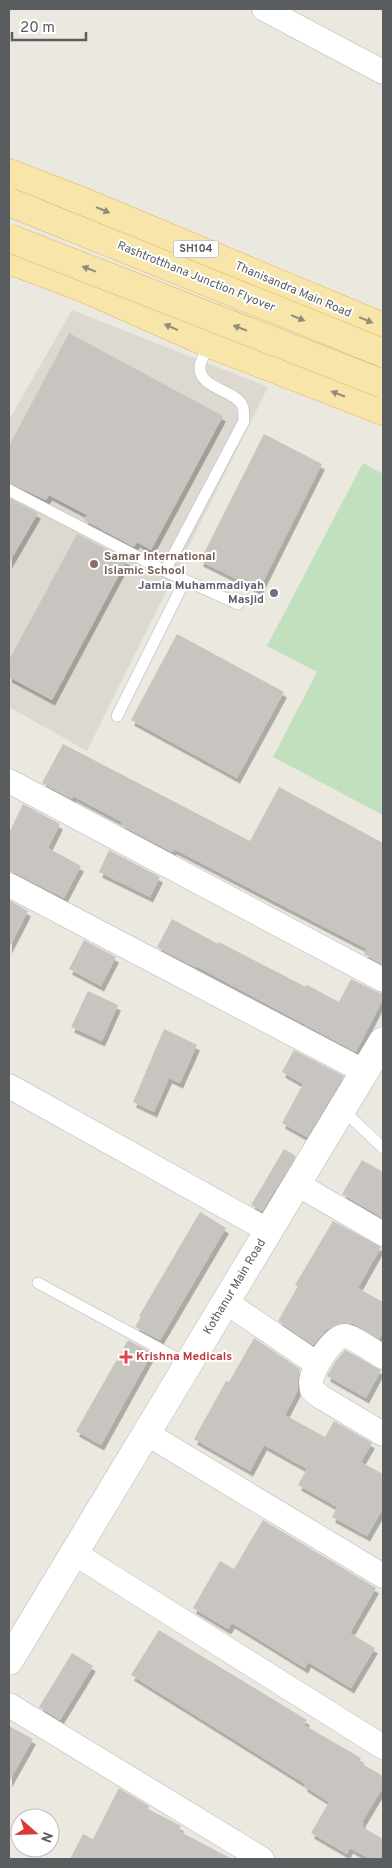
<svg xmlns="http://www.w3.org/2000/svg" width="392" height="1868" viewBox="0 0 392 1868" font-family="Overpass,sans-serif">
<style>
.education{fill:#ddd9d1}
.green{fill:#c1e1be}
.building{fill:#c8c5c0;filter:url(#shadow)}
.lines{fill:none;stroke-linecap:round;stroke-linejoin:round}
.service-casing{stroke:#b3b6ba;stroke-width:12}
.minor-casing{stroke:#b3b6ba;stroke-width:25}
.secondary-casing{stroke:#b4b7bc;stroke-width:29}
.primary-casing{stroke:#e4b560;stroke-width:29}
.service{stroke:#fff;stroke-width:11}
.minor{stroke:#fff;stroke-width:24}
.secondary{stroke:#fff;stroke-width:28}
.primary{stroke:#f7e5a9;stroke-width:28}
.primary-bridge-casing{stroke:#e4b560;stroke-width:29;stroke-linecap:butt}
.primary-bridge{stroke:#f7e5a9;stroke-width:28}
.oneway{fill:#908d7a}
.education-dot{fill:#8d6e63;stroke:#fff;stroke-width:2}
.worship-dot{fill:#6b7280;stroke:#fff;stroke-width:2}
.health-dot{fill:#e0444e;stroke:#fff;stroke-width:2}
.labels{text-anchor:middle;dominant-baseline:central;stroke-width:4;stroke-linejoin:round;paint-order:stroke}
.shield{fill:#fff;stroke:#8b8e90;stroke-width:1}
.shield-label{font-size:11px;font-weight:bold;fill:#595d60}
.street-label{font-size:12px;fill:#595d60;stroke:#fff}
.education-label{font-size:12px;font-weight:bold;fill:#785e54;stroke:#fff;text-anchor:start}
.worship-label{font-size:12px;font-weight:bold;fill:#5b616d;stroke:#fff;text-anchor:end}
.health-label{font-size:12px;font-weight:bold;fill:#be3a42;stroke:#fff;text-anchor:start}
</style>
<defs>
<filter id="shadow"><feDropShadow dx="3" dy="5.5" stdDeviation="0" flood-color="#0004"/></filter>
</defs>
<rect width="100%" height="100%" fill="#ebe8e0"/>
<path class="education" d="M72,310L268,387L87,751L9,707V420Z"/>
<path class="green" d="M363,463L383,474V815L273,757L317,672L267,646Z"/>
<g class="building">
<path d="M69,333L223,416L151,550L137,542L134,547L84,520L87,515L49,495L46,500L9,483V446Z"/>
<path d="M264,434L322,464L259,590L200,561Z"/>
<path d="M9,498L38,513L9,563Z"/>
<path d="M77,534L127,560L52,700L9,677V660Z"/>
<path d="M177,634L284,692L237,778L131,720Z"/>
<path d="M63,744L250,841L279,787L383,843V965L364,954L367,949L174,849L172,852L121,825L122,822L73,796L72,799L42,783Z"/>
<path d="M23,804L60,824L48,848L81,866L64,898L15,873L9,871V833Z"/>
<path d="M109,850L160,877L150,897L99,872Z"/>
<path d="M9,900L28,911L9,948Z"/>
<path d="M172,919L218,944L219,942L306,987L307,985L339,1002L351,979L377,992L383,994V999L356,1052L196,966L195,967L157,947Z"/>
<path d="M84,940L116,957L101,986L69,969Z"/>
<path d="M88,991L118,1005L102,1041L71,1027Z"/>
<path d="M164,1029L197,1045L180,1083L169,1078L154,1112L133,1102Z"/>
<path d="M294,1050L344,1076L307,1137L282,1123L303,1084L282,1072Z"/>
<path d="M284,1149L296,1156L262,1211L251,1205Z"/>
<path d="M362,1160L383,1172V1218L342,1194Z"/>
<path d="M200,1212L226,1228L160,1340L135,1327L141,1317L139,1316Z"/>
<path d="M333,1221L381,1247L358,1288L383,1302V1332L379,1339L354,1324L342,1323L326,1330L313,1345L278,1321L298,1286L295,1285Z"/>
<path d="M254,1338L300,1369L298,1379V1390L285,1415L325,1437L334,1421L372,1443L361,1462L383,1474V1508L367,1536L332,1517L337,1507L298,1485L307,1469L264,1445L250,1471L194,1439L226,1381L229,1382Z"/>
<path d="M128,1340L152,1353L101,1445L76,1431Z"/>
<path d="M345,1350L381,1370L366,1398L327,1376L335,1362Z"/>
<path d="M263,1520L376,1588L350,1633L375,1648L351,1688L308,1662L305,1668L232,1623L228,1629L193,1608L220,1561L234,1569Z"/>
<path d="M159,1630L307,1720L304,1725L361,1758L359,1762L383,1776V1787L362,1822L364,1824L362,1827L383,1839V1859H370L350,1848L347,1854L311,1833L329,1802L304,1786L305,1784L131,1675Z"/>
<path d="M72,1653L93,1666L60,1720L39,1707Z"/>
<path d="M9,1726L33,1739L9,1782Z"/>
<path d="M119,1788L149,1806L148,1809L181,1826L179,1831L232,1859H70L83,1834L93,1839Z"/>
</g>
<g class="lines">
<g class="service-casing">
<g id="service">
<path d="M9,490L165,571L238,604"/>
<path d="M165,571L244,421C244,416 244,409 242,405C234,389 198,389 200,366C201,359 207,351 210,344"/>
<path d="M117,716L185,580"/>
<path d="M342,1109L383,1148"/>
<path d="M38,1283L188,1364"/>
</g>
</g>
<g class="minor-casing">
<g id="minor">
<path d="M264,9L383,72"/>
<path d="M9,781L383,980"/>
<path d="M9,885L365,1072"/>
<path d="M9,1086L269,1231"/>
<path d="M297,1184L383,1234"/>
<path d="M226,1302L317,1364"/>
<path d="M383,1357C374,1352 354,1337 345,1336C332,1336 312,1370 311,1382C311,1383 312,1390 312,1390L321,1397L383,1434"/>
<path d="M146,1433L383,1576"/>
<path d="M74,1553L383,1747"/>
<path d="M9,1705L262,1859"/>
</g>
</g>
<g class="secondary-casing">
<path id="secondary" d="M9,1661L383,1041"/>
</g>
<g class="primary-casing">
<g id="primary">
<path d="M9,173L74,198L383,327"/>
<path d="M9,260L86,289L210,344L383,411"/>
</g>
</g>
<use href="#service" class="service"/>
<use href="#minor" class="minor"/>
<use href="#secondary" class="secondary"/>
<use href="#primary" class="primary"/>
<g class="primary-bridge-casing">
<g id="primary-bridge">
<path d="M9,202L383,353"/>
<path d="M9,238L383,384"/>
</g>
</g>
<use href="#primary-bridge" class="primary-bridge"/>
</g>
<defs><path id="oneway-solid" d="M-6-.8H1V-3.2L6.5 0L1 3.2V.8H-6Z" transform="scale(1.25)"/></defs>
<g class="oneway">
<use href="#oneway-solid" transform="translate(103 210) rotate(23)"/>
<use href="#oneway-solid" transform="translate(89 269) rotate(-159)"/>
<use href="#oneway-solid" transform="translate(298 318) rotate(22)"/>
<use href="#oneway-solid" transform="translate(366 320) rotate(23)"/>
<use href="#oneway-solid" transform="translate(171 327) rotate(-156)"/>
<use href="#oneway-solid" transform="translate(240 328) rotate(-159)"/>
<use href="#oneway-solid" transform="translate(338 394) rotate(-159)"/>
</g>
<circle class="education-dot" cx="94" cy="564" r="5"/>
<circle class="worship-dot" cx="274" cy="593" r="5"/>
<path class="health-dot" d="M123.5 1349.5h5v5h5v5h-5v5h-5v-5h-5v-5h5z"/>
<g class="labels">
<rect class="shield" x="173.5" y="240.5" width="45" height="17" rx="4"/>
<g class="shield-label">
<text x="196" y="249">SH104</text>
</g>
<g class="street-label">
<text transform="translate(196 277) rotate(22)">Rashtrotthana Junction Flyover</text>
<text transform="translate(293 290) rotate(23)">Thanisandra Main Road</text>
<text transform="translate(235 1287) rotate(-59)">Kothanur Main Road</text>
</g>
<g class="education-label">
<text x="104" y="557">Samar International<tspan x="104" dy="14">Islamic School</tspan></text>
</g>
<g class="worship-label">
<text x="264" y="586">Jamia Muhammadiyah<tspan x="264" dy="14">Masjid</tspan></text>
</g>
<g class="health-label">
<text x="136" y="1357">Krishna Medicals</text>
</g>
</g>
<rect width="392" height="1868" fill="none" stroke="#595d60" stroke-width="20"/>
<g transform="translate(35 1833) rotate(110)"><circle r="24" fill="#ffffff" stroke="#bdbebf"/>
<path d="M0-4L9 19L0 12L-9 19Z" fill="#d93938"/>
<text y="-8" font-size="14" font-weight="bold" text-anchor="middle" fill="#595d60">N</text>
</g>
<path d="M12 32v8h74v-8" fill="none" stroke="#595d60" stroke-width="2.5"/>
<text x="20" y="32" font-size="15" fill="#595d60" stroke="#ffffff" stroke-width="4" paint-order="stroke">20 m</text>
</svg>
